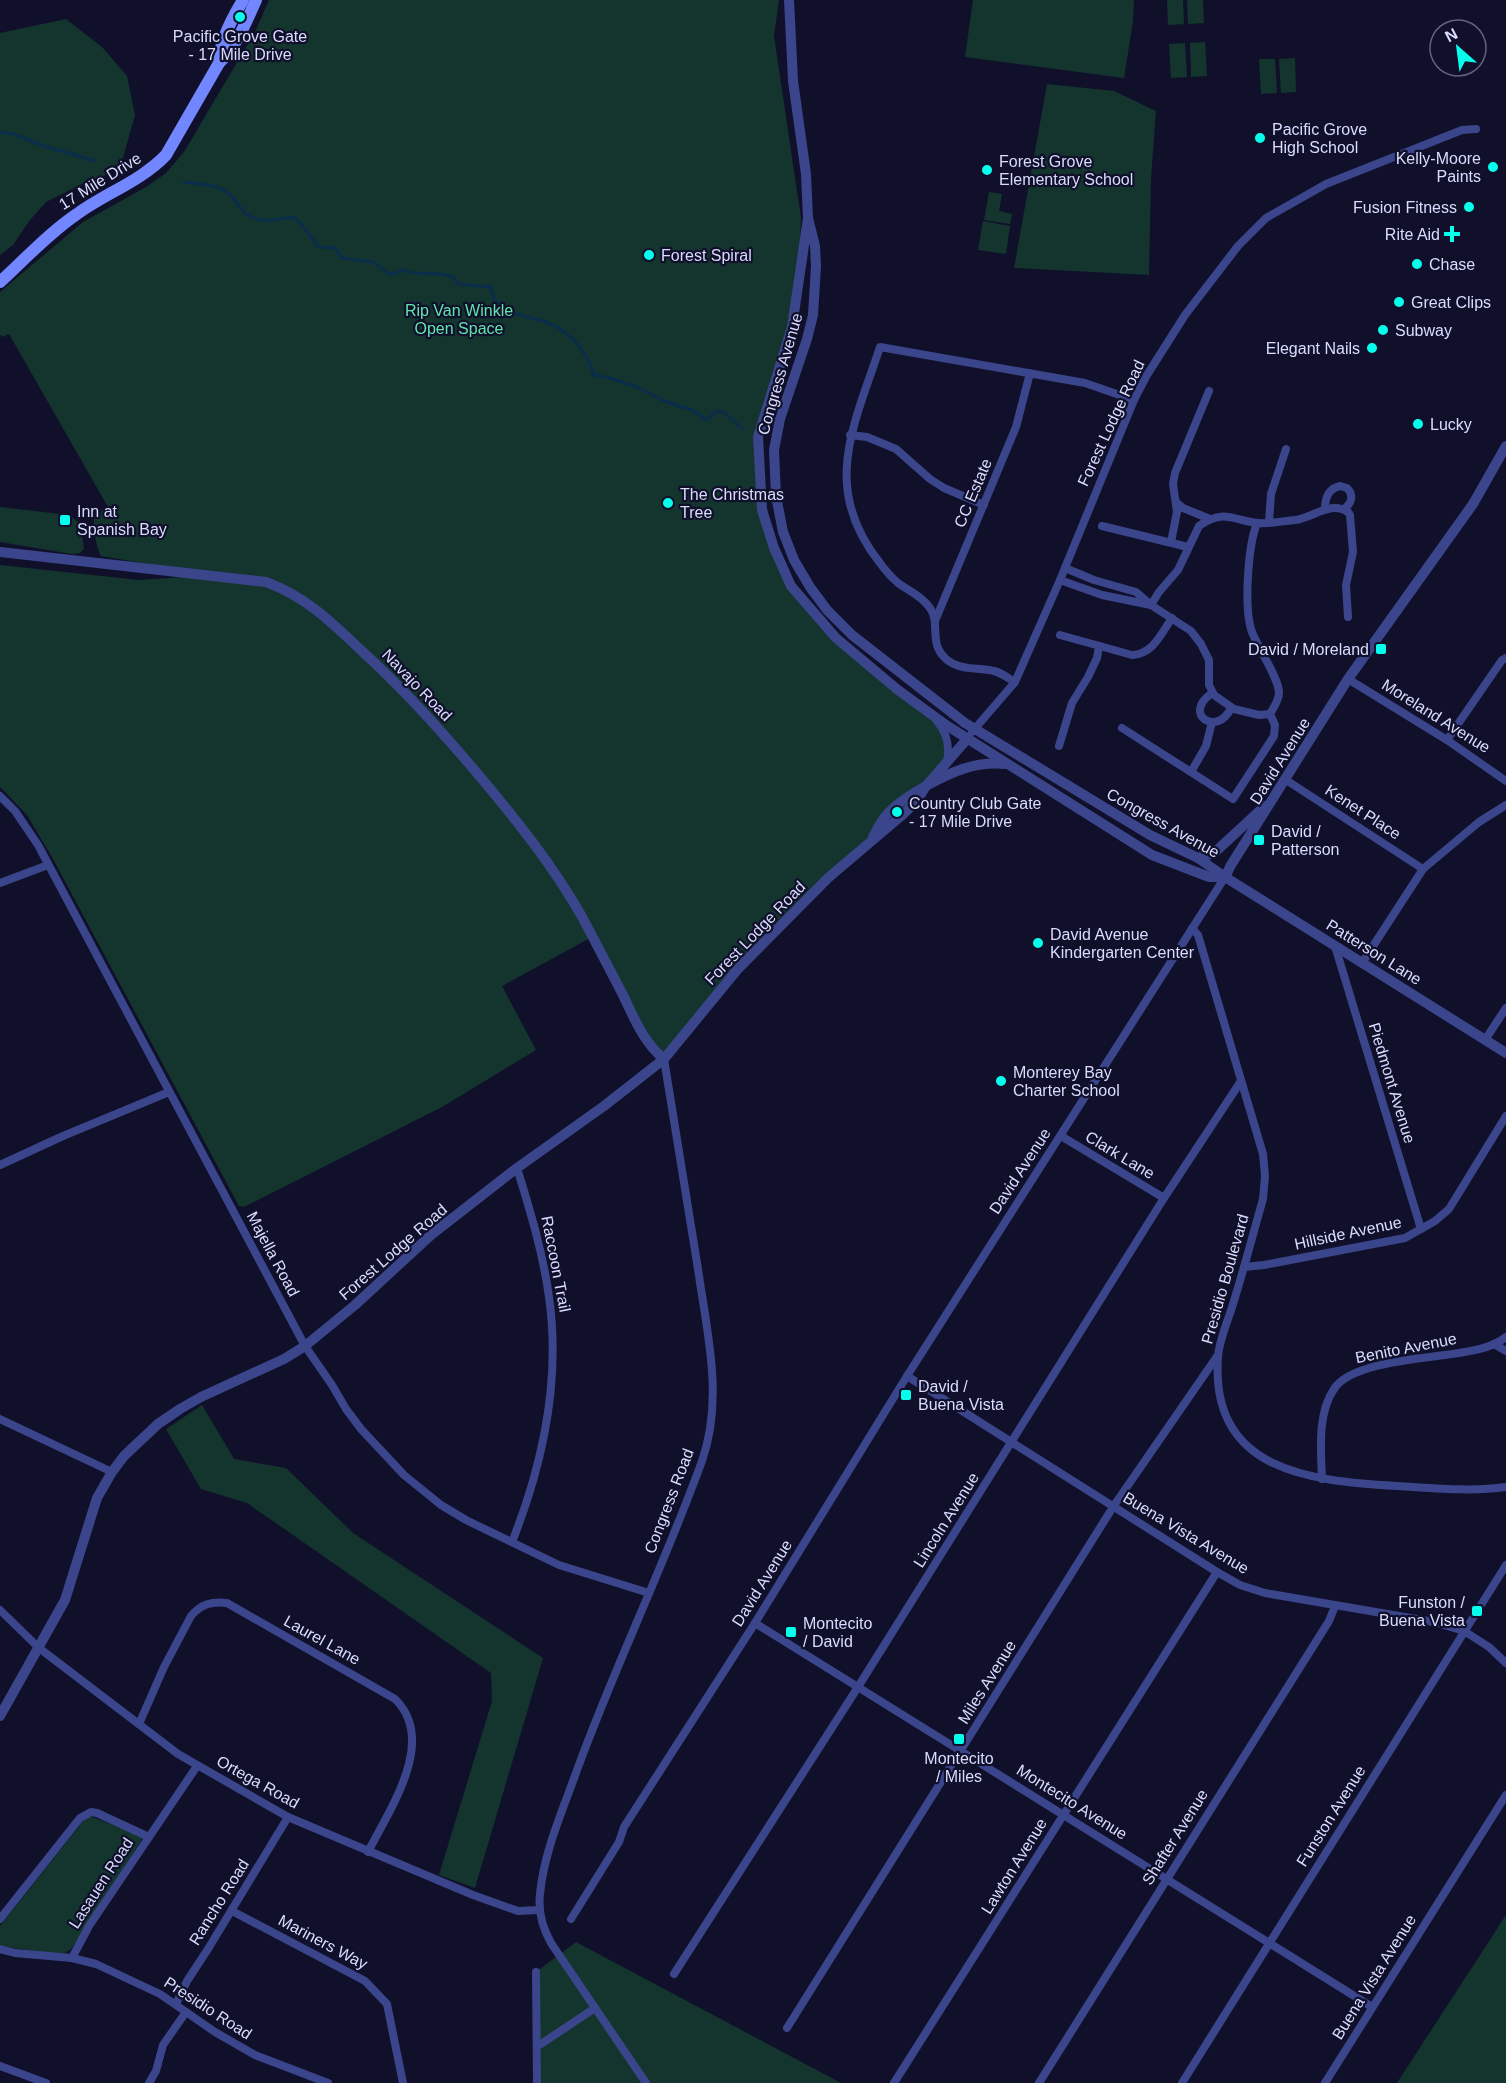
<svg xmlns="http://www.w3.org/2000/svg" width="1506" height="2083" viewBox="0 0 1506 2083" font-family="Arial,sans-serif">
<style>
.green{fill:#13352e}
.lines{fill:none;stroke-linecap:round;stroke-linejoin:round}
.stream{stroke:#092d4b;stroke-width:3}
.minor{stroke:#3a458b;stroke-width:8}
.tertiary{stroke:#3a458b;stroke-width:10}
.secondary{stroke:#7186ff;stroke-width:12}
.poi-dot{fill:#06ffec;stroke:#10102b;stroke-width:2}
.labels{text-anchor:middle;dominant-baseline:central;stroke-width:4.5;stroke-linejoin:round;paint-order:stroke}
.poi-label{font-size:16px;fill:#dadcff;stroke:#10102b;text-anchor:start}
.street-label{font-size:16px;fill:#dadcff;stroke:#10102b}
.park-label{font-size:16px;fill:#61e4ac;stroke:#10102b}
</style>
<rect width="100%" height="100%" fill="#10102b"/>
<g class="green">
<path d="M269,0H779L774,36L801,218L800,247L792,327L762,422L759,460L774,548L812,612L944,731L947,762L908,796L870,842L737,970L664,1059L653,1051L592,937L502,986L536,1050L442,1107L244,1207L239,1206L53,859L27,815L0,787V565L139,580L211,575L101,556C96,548 92,524 95,515L108,507L9,334L2,337L0,334V292L83,222L146,187L166,173L184,152L255,32Z"/>
<path d="M973,0H1134L1133,21L1124,78L965,57Z"/>
<path d="M1167,0H1183L1184,24L1168,25Z"/>
<path d="M1187,0H1203L1204,23L1188,24Z"/>
<path d="M66,19L102,47L127,76L135,115L122,161L104,176L82,184L46,202L30,220L13,245L0,255V33Z"/>
<path d="M1205,42L1207,76L1191,77L1190,43Z"/>
<path d="M1185,43L1187,77L1171,78L1169,44Z"/>
<path d="M1295,58L1296,92L1281,93L1279,59Z"/>
<path d="M1259,59H1275L1277,93L1261,94Z"/>
<path d="M1047,84L1114,91L1156,111L1151,178L1149,275L1014,268Z"/>
<path d="M989,192L1002,194L999,211L1012,214L1010,224L984,220Z"/>
<path d="M983,221L1010,226L1006,254L978,250Z"/>
<path d="M0,507L69,515L80,524L84,549L80,553L72,554L0,542Z"/>
<path d="M202,1405L234,1459L286,1468L353,1533L543,1658L475,1888L439,1875L492,1701L491,1673L247,1503L201,1489L166,1429Z"/>
<path d="M90,1816L141,1836L142,1839L77,1941L71,1949L62,1955L0,1946V1926L84,1820Z"/>
<path d="M1506,1915V2083H1397Z"/>
<path d="M576,1942L841,2083H537L536,1972Z"/>
</g>
<g class="lines">
<g class="stream">
<path d="M0,132L14,134L44,146L95,161"/>
<path d="M184,182C197,184 218,184 228,193C242,205 241,218 264,220C273,222 284,216 296,218L319,247L335,248L342,258L373,262L391,275L403,270L413,273L441,274L453,277L458,284L491,287C492,291 493,298 496,301C509,317 535,316 553,325C573,335 588,354 594,375L610,378L639,388L664,401L692,410L706,420L717,411L725,413L743,429"/>
</g>
<g class="minor">
<path d="M850,435L867,437L896,449L930,479L944,488L984,505"/>
<path d="M1176,502L1183,508L1210,519"/>
<path d="M1325,509C1325,498 1328,489 1340,486L1347,488C1354,495 1352,503 1344,509"/>
<path d="M1269,522L1271,494L1286,449"/>
<path d="M1102,526L1188,547"/>
<path d="M1171,542L1177,512L1173,484L1175,473L1209,391"/>
<path d="M1065,568L1094,580L1136,592L1151,605L1191,631L1201,644L1209,660V685L1214,695L1234,709L1259,715L1270,714"/>
<path d="M1060,580L1102,595L1151,605"/>
<path d="M1151,605L1159,592L1178,570L1199,526C1224,508 1234,521 1258,523C1270,524 1283,521 1295,520C1313,518 1331,500 1348,512L1350,515L1353,552L1346,585L1348,617"/>
<path d="M935,621L1016,427L1030,373"/>
<path d="M1060,635L1132,655C1153,654 1161,634 1172,618"/>
<path d="M1348,679L1447,740L1506,781"/>
<path d="M1015,682C1008,678 1002,673 994,671C978,667 960,671 946,659C928,643 941,624 930,608C923,597 909,591 898,583C891,577 885,570 880,563C820,488 854,426 880,347L1085,383L1134,400"/>
<path d="M1212,693C1181,715 1218,737 1231,708"/>
<path d="M937,721C947,733 950,747 947,762"/>
<path d="M1122,728L1233,799L1274,736L1275,725L1270,714C1274,707 1279,700 1279,693C1279,677 1256,646 1251,629C1244,605 1248,546 1257,523"/>
<path d="M972,732L1015,682L1060,580L1134,400L1147,375L1185,315L1238,246L1266,218L1326,184L1462,130L1476,129"/>
<path d="M1447,740L1502,660L1506,658"/>
<path d="M1059,746L1072,703L1088,677L1097,658L1099,646"/>
<path d="M1191,772L1206,746L1212,722"/>
<path d="M1286,780L1423,869"/>
<path d="M0,796L15,811L38,845L305,1346L332,1385L346,1409L361,1429L404,1475L441,1505L466,1520L559,1565L649,1593"/>
<path d="M0,883L48,865"/>
<path d="M1192,928L1198,935L1263,1154L1265,1176L1263,1199C1253,1234 1244,1269 1233,1304C1228,1321 1219,1340 1218,1357C1210,1471 1309,1481 1397,1486C1433,1488 1470,1492 1506,1487"/>
<path d="M1335,946L1421,1229"/>
<path d="M1362,963L1423,869L1479,822L1506,805"/>
<path d="M1485,1040L1506,1008"/>
<path d="M1061,1136L1164,1198"/>
<path d="M0,1165L63,1136L169,1092"/>
<path d="M1244,1267L1264,1265L1405,1238L1435,1221L1449,1209L1506,1116"/>
<path d="M1494,1344L1506,1351"/>
<path d="M907,1376L1217,1572L1240,1585L1265,1593L1434,1622L1464,1631L1489,1647L1506,1663"/>
<path d="M0,1419L112,1472"/>
<path d="M1322,1479C1321,1451 1317,1414 1334,1389C1350,1364 1416,1359 1445,1355C1466,1352 1489,1350 1506,1337"/>
<path d="M512,1542C543,1464 561,1381 549,1297C543,1253 530,1210 517,1168"/>
<path d="M0,1610L39,1648L178,1754L288,1817L473,1895L518,1911L539,1910"/>
<path d="M755,1623L1372,2007"/>
<path d="M139,1724L164,1667L191,1616C201,1604 212,1601 227,1603L395,1699C438,1741 389,1810 368,1852"/>
<path d="M232,1911L365,1981L387,2004L403,2083"/>
<path d="M0,1919L80,1818L91,1812L97,1813L149,1837"/>
<path d="M571,1919L619,1842L624,1827L755,1623L907,1376L1225,877"/>
<path d="M0,1949L15,1953L72,1958L89,1926L197,1766"/>
<path d="M72,1958L96,1964L160,1994L215,2032L255,2055L328,2083"/>
<path d="M536,1972L537,2083"/>
<path d="M674,1974L858,1687L1164,1198L1241,1081"/>
<path d="M176,2004L187,1981L208,1949L288,1817"/>
<path d="M787,2028L1113,1507L1218,1355"/>
<path d="M538,2046L595,2008"/>
<path d="M0,2066L46,2083"/>
<path d="M149,2083L156,2071L163,2045L186,2012"/>
<path d="M646,2083L551,1943C542,1927 538,1911 540,1894C544,1851 563,1810 577,1770C615,1666 664,1566 702,1461C724,1398 707,1333 698,1269C687,1199 676,1129 664,1059"/>
<path d="M894,2083L1217,1572"/>
<path d="M1039,2083L1329,1621L1335,1606"/>
<path d="M1182,2083L1506,1565"/>
<path d="M1325,2083L1506,1795"/>
</g>
<g class="tertiary">
<path d="M789,0L793,81L806,174L808,218L792,327L758,437L762,510L774,548L791,586L836,638L898,690L946,725L1152,855L1209,877H1225"/>
<path d="M808,218L815,246L816,266L813,315L807,339L780,419L774,450L776,496L783,532L794,560L810,587L827,610L852,635L965,723L1150,835L1198,858L1225,877L1506,1053"/>
<path d="M0,552L266,582C307,597 333,624 364,653C407,692 445,735 482,779C518,822 553,866 581,915C595,941 609,968 623,995C634,1018 644,1043 664,1059"/>
<path d="M873,837C877,830 880,823 885,817C896,803 911,795 926,786C951,772 975,761 1005,764"/>
<path d="M1198,858L1214,853L1265,806"/>
<path d="M1225,877L1231,865L1348,679L1473,504L1506,446"/>
<path d="M0,1716L65,1600L97,1498L112,1472L124,1456L158,1424L180,1409L201,1397L284,1359L305,1346L355,1305L431,1235L517,1168L604,1106L664,1059L737,970L828,878L901,816L916,802L926,786L968,738"/>
</g>
<g class="secondary">
<path d="M219,63C219,42 232,18 243,0"/>
<path d="M0,282C25,259 49,233 77,214C106,193 141,181 166,155L219,63C237,46 246,22 256,0"/>
</g>
</g>
<g class="poi-dot">
<circle cx="240" cy="17" r="6"/>
<circle cx="1260" cy="138" r="6"/>
<circle cx="1493" cy="167" r="6"/>
<circle cx="987" cy="170" r="6"/>
<circle cx="1469" cy="207" r="6"/>
<path d="M1449 225h6v6h6v6h-6v6h-6v-6h-6v-6h6z"/>
<circle cx="649" cy="255" r="6"/>
<circle cx="1417" cy="264" r="6"/>
<circle cx="1399" cy="302" r="6"/>
<circle cx="1383" cy="330" r="6"/>
<circle cx="1372" cy="348" r="6"/>
<circle cx="1418" cy="424" r="6"/>
<circle cx="668" cy="503" r="6"/>
<rect x="59" y="514" width="12" height="12" rx="3"/>
<rect x="1375" y="643" width="12" height="12" rx="3"/>
<circle cx="897" cy="812" r="6"/>
<rect x="1253" y="834" width="12" height="12" rx="3"/>
<circle cx="1038" cy="943" r="6"/>
<circle cx="1001" cy="1081" r="6"/>
<rect x="900" y="1389" width="12" height="12" rx="3"/>
<rect x="1471" y="1605" width="12" height="12" rx="3"/>
<rect x="785" y="1626" width="12" height="12" rx="3"/>
<rect x="953" y="1733" width="12" height="12" rx="3"/>
</g>
<g class="labels">
<g class="poi-label">
<text x="240" y="36" text-anchor="middle">Pacific Grove Gate<tspan x="240" dy="18">- 17 Mile Drive</tspan></text>
<text x="1272" y="129">Pacific Grove<tspan x="1272" dy="18">High School</tspan></text>
<text x="1481" y="158" text-anchor="end">Kelly-Moore<tspan x="1481" dy="18">Paints</tspan></text>
<text x="999" y="161">Forest Grove<tspan x="999" dy="18">Elementary School</tspan></text>
<text x="1457" y="207" text-anchor="end">Fusion Fitness</text>
<text x="1440" y="234" text-anchor="end">Rite Aid</text>
<text x="661" y="255">Forest Spiral</text>
<text x="1429" y="264">Chase</text>
<text x="1411" y="302">Great Clips</text>
<text x="1395" y="330">Subway</text>
<text x="1360" y="348" text-anchor="end">Elegant Nails</text>
<text x="1430" y="424">Lucky</text>
<text x="680" y="494">The Christmas<tspan x="680" dy="18">Tree</tspan></text>
<text x="77" y="511">Inn at<tspan x="77" dy="18">Spanish Bay</tspan></text>
<text x="1369" y="649" text-anchor="end">David / Moreland</text>
<text x="909" y="803">Country Club Gate<tspan x="909" dy="18">- 17 Mile Drive</tspan></text>
<text x="1271" y="831">David /<tspan x="1271" dy="18">Patterson</tspan></text>
<text x="1050" y="934">David Avenue<tspan x="1050" dy="18">Kindergarten Center</tspan></text>
<text x="1013" y="1072">Monterey Bay<tspan x="1013" dy="18">Charter School</tspan></text>
<text x="918" y="1386">David /<tspan x="918" dy="18">Buena Vista</tspan></text>
<text x="1465" y="1602" text-anchor="end">Funston /<tspan x="1465" dy="18">Buena Vista</tspan></text>
<text x="803" y="1623">Montecito<tspan x="803" dy="18">/ David</tspan></text>
<text x="959" y="1758" text-anchor="middle">Montecito<tspan x="959" dy="18">/ Miles</tspan></text>
</g>
<g class="street-label">
<text transform="translate(100 181) rotate(-32)">17 Mile Drive</text>
<text transform="translate(780 374) rotate(-74)">Congress Avenue</text>
<text transform="translate(1111 423) rotate(-65)">Forest Lodge Road</text>
<text transform="translate(973 493) rotate(-67)">CC Estate</text>
<text transform="translate(417 685) rotate(46)">Navajo Road</text>
<text transform="translate(1436 716) rotate(32)">Moreland Avenue</text>
<text transform="translate(1280 761) rotate(-58)">David Avenue</text>
<text transform="translate(1363 812) rotate(33)">Kenet Place</text>
<text transform="translate(1163 823) rotate(29)">Congress Avenue</text>
<text transform="translate(755 933) rotate(-46)">Forest Lodge Road</text>
<text transform="translate(1374 952) rotate(32)">Patterson Lane</text>
<text transform="translate(1392 1083) rotate(73)">Piedmont Avenue</text>
<text transform="translate(1120 1155) rotate(31)">Clark Lane</text>
<text transform="translate(1020 1171) rotate(-57)">David Avenue</text>
<text transform="translate(1348 1233) rotate(-12)">Hillside Avenue</text>
<text transform="translate(393 1252) rotate(-41)">Forest Lodge Road</text>
<text transform="translate(273 1254) rotate(62)">Majella Road</text>
<text transform="translate(556 1264) rotate(79)">Raccoon Trail</text>
<text transform="translate(1225 1279) rotate(-74)">Presidio Boulevard</text>
<text transform="translate(1406 1348) rotate(-11)">Benito Avenue</text>
<text transform="translate(669 1501) rotate(-69)">Congress Road</text>
<text transform="translate(946 1520) rotate(-58)">Lincoln Avenue</text>
<text transform="translate(1186 1533) rotate(31)">Buena Vista Avenue</text>
<text transform="translate(762 1583) rotate(-58)">David Avenue</text>
<text transform="translate(322 1640) rotate(29)">Laurel Lane</text>
<text transform="translate(987 1682) rotate(-58)">Miles Avenue</text>
<text transform="translate(258 1782) rotate(29)">Ortega Road</text>
<text transform="translate(1072 1802) rotate(32)">Montecito Avenue</text>
<text transform="translate(1331 1816) rotate(-58)">Funston Avenue</text>
<text transform="translate(1175 1837) rotate(-58)">Shafter Avenue</text>
<text transform="translate(1014 1866) rotate(-58)">Lawton Avenue</text>
<text transform="translate(101 1883) rotate(-57)">Lasauen Road</text>
<text transform="translate(219 1902) rotate(-58)">Rancho Road</text>
<text transform="translate(323 1942) rotate(28)">Mariners Way</text>
<text transform="translate(1374 1977) rotate(-58)">Buena Vista Avenue</text>
<text transform="translate(208 2008) rotate(33)">Presidio Road</text>
</g>
<g class="park-label">
<text x="459" y="310">Rip Van Winkle<tspan x="459" dy="18">Open Space</tspan></text>
</g>
</g>
<g transform="translate(1458 48) rotate(332)"><circle r="28" fill="#10102b" stroke="#616280" stroke-width="1.5"/>
<path d="M0-4.5L10 22L0 15L-10 22Z" fill="#06ffec"/>
<text y="-9" font-size="16" font-weight="bold" text-anchor="middle" fill="#dadcff">N</text>
</g>
</svg>
